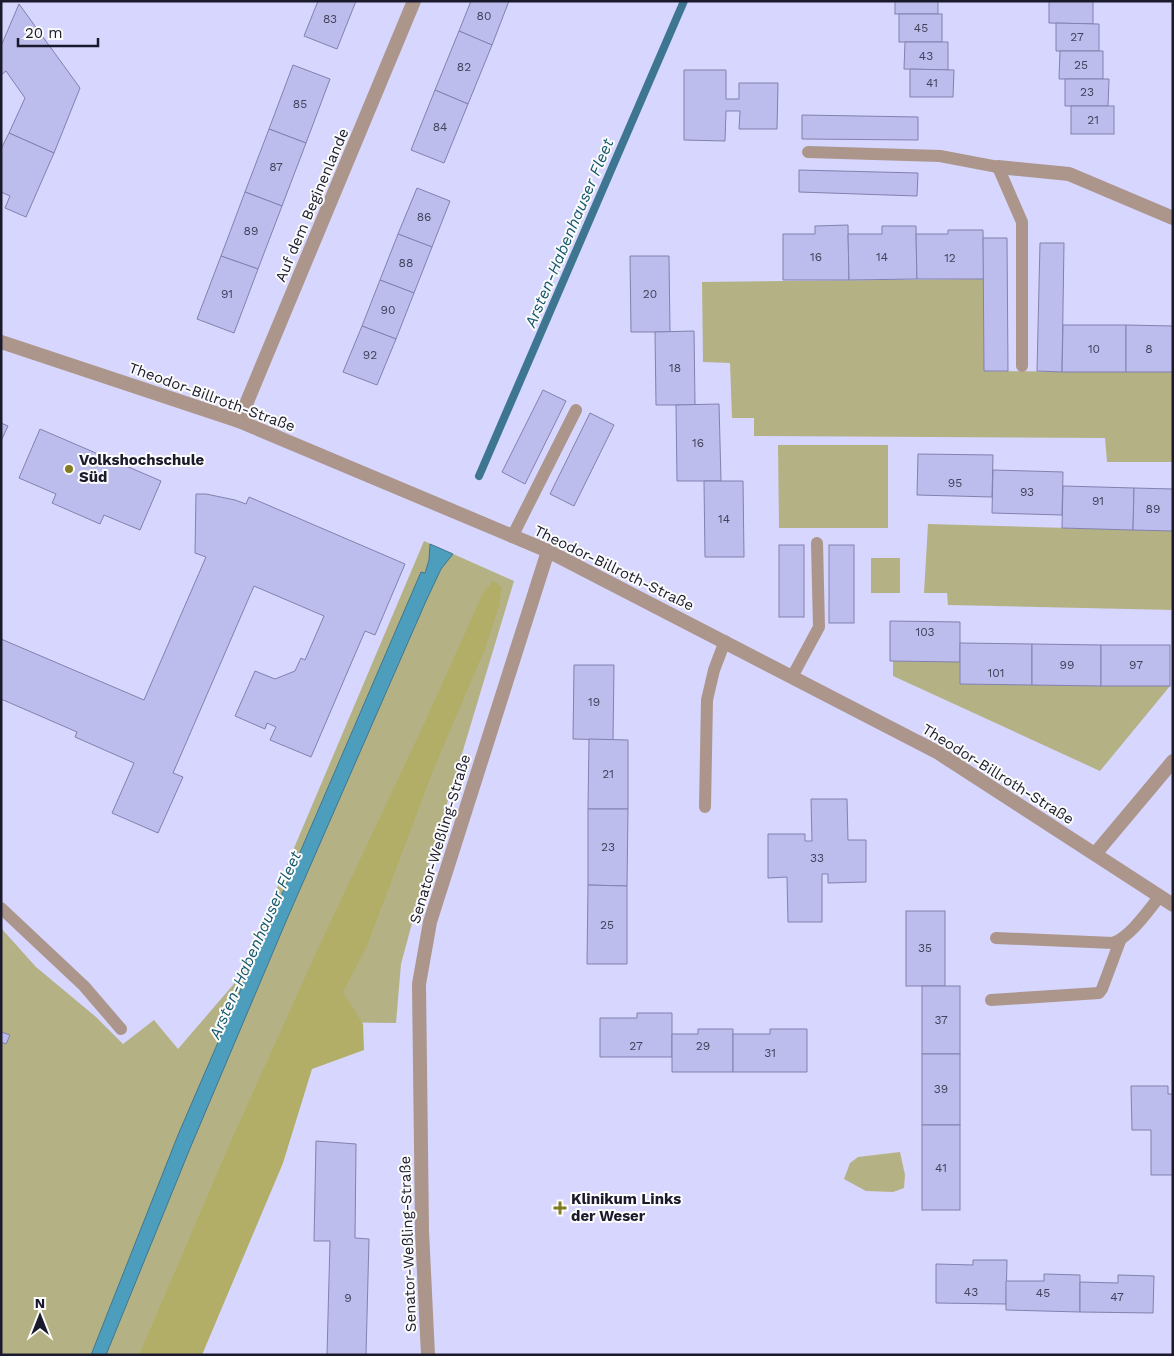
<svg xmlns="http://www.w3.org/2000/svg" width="1174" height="1356" viewBox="0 0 1174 1356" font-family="'Work Sans',sans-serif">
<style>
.green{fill:#b4b284}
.forest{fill:#b2ae68}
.water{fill:#4d9ebd;stroke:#3e7692}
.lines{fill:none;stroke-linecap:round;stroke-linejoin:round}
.stream{stroke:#3e7692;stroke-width:8}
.building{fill:#bcbced;stroke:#8281af}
.service{stroke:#ac958b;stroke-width:12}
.minor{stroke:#ac958b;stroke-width:14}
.tertiary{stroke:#ac958b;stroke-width:14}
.poi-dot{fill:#827b22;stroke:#fbfbfb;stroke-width:2}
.labels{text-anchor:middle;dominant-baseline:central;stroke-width:4;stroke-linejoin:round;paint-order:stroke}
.number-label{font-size:12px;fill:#43425c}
.street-label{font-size:15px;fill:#1b1a2c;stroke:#fbfbfb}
.poi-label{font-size:15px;font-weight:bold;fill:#1b1a2c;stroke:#fbfbfb;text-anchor:start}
.water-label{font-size:16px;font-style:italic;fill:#14576d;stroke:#fbfbfb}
</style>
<rect width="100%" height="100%" fill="#d6d6fe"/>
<g class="green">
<path d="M984,279L985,371L1173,372V462H1107L1105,438L754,436V418H732L730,363L703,362L702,282Z"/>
<path d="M778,445H888V528H779Z"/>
<path d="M928,524L1173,531V610L948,605L947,593H924Z"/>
<path d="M424,541L514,581L421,890L401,964L396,1023L315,1022L169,1355H1V928L36,967L96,1017L123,1044L154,1020L178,1049L239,978Z"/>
<rect x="871" y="558" width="29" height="35"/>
<path d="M893,661L960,662V684L1170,686L1100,771L893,676Z"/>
<path d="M900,1152L905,1175L904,1188L893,1192L866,1191L844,1179L850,1163L858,1157Z"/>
</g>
<path class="forest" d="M493,581L502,587L499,606L485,649L434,768L367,946L343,992L363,1024L364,1050L312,1069L283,1163L202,1355H139L231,1141L320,944L423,726L483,593Z"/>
<path class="water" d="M430,544L453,554L441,569L426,601L287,919L191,1146L106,1355H91L178,1135L421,572L425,573L429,560Z"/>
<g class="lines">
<path class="stream" d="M479,476L684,1"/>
</g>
<g class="building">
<path d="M318,1H356L337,49L304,36Z"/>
<path d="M471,1H509L492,45L459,31Z"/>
<rect x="895" y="1" width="43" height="13"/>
<path d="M1049,1H1093V24L1049,23Z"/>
<path d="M19,4L80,88L54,153L9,133L25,98L6,71L1,75V46Z"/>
<rect x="899" y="14" width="43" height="28"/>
<path d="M1056,23L1099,24V51H1056Z"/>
<path d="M459,31L492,45L468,104L435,90Z"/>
<path d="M905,42H948V70L904,69Z"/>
<path d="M1060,51H1103V79H1059Z"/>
<path d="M293,65L330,79L306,143L269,129Z"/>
<path d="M910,69L954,70L953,97H910Z"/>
<path d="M684,70H726V99H739V83H778L777,129H739L740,111H726L725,141L684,140Z"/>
<path d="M1065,79H1109L1108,106H1065Z"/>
<path d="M435,90L468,104L444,163L411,150Z"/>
<rect x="1071" y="106" width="43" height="28"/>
<path d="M802,115L918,117V140L802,139Z"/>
<path d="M269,129L306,143L282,206L245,192Z"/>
<path d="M9,133L54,153L26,217L5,208L10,196L1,192V149Z"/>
<path d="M799,170L918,173L917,196L799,192Z"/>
<path d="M417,188L450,201L432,247L398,234Z"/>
<path d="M245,192L282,206L258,269L221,256Z"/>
<path d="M848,225L849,280H783V234H815V226Z"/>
<path d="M882,226H916L917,279L849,280L848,234H882Z"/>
<path d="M948,230H983L984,279H917L916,234H948Z"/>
<path d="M398,234L432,247L414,293L380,280Z"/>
<path d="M983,238H1007L1008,371H984Z"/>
<path d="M1040,243H1064L1062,372L1037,371Z"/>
<path d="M221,256L258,269L234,333L197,319Z"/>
<path d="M630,256H669L670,332H631Z"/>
<path d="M380,280L414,293L396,339L362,326Z"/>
<path d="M1063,325H1126V372H1062Z"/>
<path d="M1126,325L1173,326V372H1126Z"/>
<path d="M362,326L396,339L377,385L343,372Z"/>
<path d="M694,331L695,405H656L655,332Z"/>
<path d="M543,390L566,401L525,484L502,472Z"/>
<path d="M719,404L721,481H677L676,405Z"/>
<path d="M590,413L614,425L574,506L550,494Z"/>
<path d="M1,423L8,426L1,441Z"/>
<path d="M40,429L161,481L140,530L104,515L100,524L52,503L56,494L19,478Z"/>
<path d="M918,454L993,455L992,497L917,495Z"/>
<path d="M993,470L1063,472L1062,515L992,513Z"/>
<path d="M704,481H743L744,557H705Z"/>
<path d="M1063,486L1134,488L1133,530L1062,528Z"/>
<path d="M1134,488L1173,489V531L1133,530Z"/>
<path d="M196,494H206L235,500L246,504L249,497L405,564L375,635L365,631L311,757L270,740L276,727L267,723L265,729L235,716L255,671L275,679L295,671L301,658L305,660L324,616L254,586L173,773L183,777L158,833L112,813L134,763L75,737L77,732L1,699V639L144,700L206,557L195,553Z"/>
<rect x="779" y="545" width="25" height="72"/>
<rect x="829" y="545" width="25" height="78"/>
<path d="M890,621L960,622V662L890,661Z"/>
<path d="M960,643L1032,644V685L960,684Z"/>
<path d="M1032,644L1101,645V686L1032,685Z"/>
<rect x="1101" y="645" width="69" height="41"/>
<path d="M574,665H614L613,740L573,739Z"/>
<path d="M589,739L628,740V809H588Z"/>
<path d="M811,799H847L848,840H866V882L828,883V874H822V922H788L787,877L768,878V834H805V841H812Z"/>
<path d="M588,809H628L627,886L588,885Z"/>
<path d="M588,885L627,886V964H587Z"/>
<rect x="906" y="911" width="39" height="75"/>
<rect x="922" y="986" width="38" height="68"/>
<path d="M637,1013H672V1057H600V1018H637Z"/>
<path d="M698,1029H733V1072H672V1034H698Z"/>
<path d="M770,1029H807V1072H733V1034H770Z"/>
<path d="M1,1032L10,1035L6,1044L1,1042Z"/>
<rect x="922" y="1054" width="38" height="71"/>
<path d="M1131,1086H1168V1094H1173V1175H1151V1130H1132Z"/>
<rect x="922" y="1125" width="38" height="85"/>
<path d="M316,1141L356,1144L355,1238L369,1239L366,1355H327L330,1241H314Z"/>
<path d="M973,1260H1007L1006,1304L936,1303V1264L973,1265Z"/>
<path d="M1044,1274L1080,1275V1312L1006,1310V1281H1044Z"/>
<path d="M1118,1275L1154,1276L1153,1313L1080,1312V1282L1118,1283Z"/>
</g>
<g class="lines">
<g class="service">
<path d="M808,152L940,156L998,167L1022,222V366"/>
<path d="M512,537L576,410"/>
<path d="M792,677L819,627L817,543"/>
<path d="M705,807L707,700L714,670L725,641"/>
<path d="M1,908L84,986L121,1029"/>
<path d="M996,938L1113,943C1130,937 1148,911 1160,896"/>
<path d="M991,1000L1099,993L1102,989L1120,941"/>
</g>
<g class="minor">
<path d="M998,167L1069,174L1173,218"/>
<path d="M239,421L414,1"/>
<path d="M1095,854L1173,761"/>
<path d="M428,1355L422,1231L419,984L430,922L548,551"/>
</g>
<path class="tertiary" d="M1,342L239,421L548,551L937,752L1173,905"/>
</g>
<g class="poi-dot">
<circle cx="69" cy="469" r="5"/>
<path d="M557.5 1200.5h5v5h5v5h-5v5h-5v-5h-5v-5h5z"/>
</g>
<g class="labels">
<g class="number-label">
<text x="484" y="16">80</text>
<text x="330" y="19">83</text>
<text x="921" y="28">45</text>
<text x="1077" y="37">27</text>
<text x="926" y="56">43</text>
<text x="1081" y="65">25</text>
<text x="464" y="67">82</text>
<text x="932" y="83">41</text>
<text x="1087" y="92">23</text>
<text x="300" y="104">85</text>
<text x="1093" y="120">21</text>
<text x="440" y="127">84</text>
<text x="276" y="167">87</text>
<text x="424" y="217">86</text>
<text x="251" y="231">89</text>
<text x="816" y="257">16</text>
<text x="882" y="257">14</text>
<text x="950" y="258">12</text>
<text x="406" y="263">88</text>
<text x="227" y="294">91</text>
<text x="650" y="294">20</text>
<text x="388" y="310">90</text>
<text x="1094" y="349">10</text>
<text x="1149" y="349">8</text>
<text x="370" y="355">92</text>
<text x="675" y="368">18</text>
<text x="698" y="443">16</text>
<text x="955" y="483">95</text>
<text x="1027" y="492">93</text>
<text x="1098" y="501">91</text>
<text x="1153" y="509">89</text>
<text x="724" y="519">14</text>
<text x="925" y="632">103</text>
<text x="1067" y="665">99</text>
<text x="1136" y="665">97</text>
<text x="996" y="673">101</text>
<text x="594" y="702">19</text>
<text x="608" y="774">21</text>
<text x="608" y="847">23</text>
<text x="817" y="858">33</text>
<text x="607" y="925">25</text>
<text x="925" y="948">35</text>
<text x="941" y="1020">37</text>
<text x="636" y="1046">27</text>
<text x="703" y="1046">29</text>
<text x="770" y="1053">31</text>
<text x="941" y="1089">39</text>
<text x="941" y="1168">41</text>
<text x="971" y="1292">43</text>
<text x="1043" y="1293">45</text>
<text x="1117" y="1297">47</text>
<text x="348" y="1298">9</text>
</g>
<g class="street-label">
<text transform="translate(312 205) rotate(-67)">Auf dem Beginenlande</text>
<text transform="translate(212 397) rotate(20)">Theodor-Billroth-Straße</text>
<text transform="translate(614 568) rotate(26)">Theodor-Billroth-Straße</text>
<text transform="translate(998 774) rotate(32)">Theodor-Billroth-Straße</text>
<text transform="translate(440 839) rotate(-73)">Senator-Weßling-Straße</text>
<text transform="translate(408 1244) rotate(-92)">Senator-Weßling-Straße</text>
</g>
<g class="poi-label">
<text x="79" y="460">Volkshochschule<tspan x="79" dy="17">Süd</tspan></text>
<text x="571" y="1199">Klinikum Links<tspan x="571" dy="17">der Weser</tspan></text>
</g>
<g class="water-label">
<text transform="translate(569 233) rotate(-67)">Arsten-Habenhauser Fleet</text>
<text transform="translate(255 945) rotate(-66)">Arsten-Habenhauser Fleet</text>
</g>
</g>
<rect width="1174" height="1356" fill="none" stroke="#1b1a2c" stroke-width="5"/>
<g transform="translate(40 1316)" stroke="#fbfbfb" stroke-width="4" paint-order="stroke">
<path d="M0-4L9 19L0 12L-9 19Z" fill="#1b1a2c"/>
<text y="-8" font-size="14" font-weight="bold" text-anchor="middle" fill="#1b1a2c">N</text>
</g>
<path d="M18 38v8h80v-8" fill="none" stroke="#1b1a2c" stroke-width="2.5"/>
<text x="25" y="38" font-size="15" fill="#1b1a2c" stroke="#fbfbfb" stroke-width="4" paint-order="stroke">20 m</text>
</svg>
